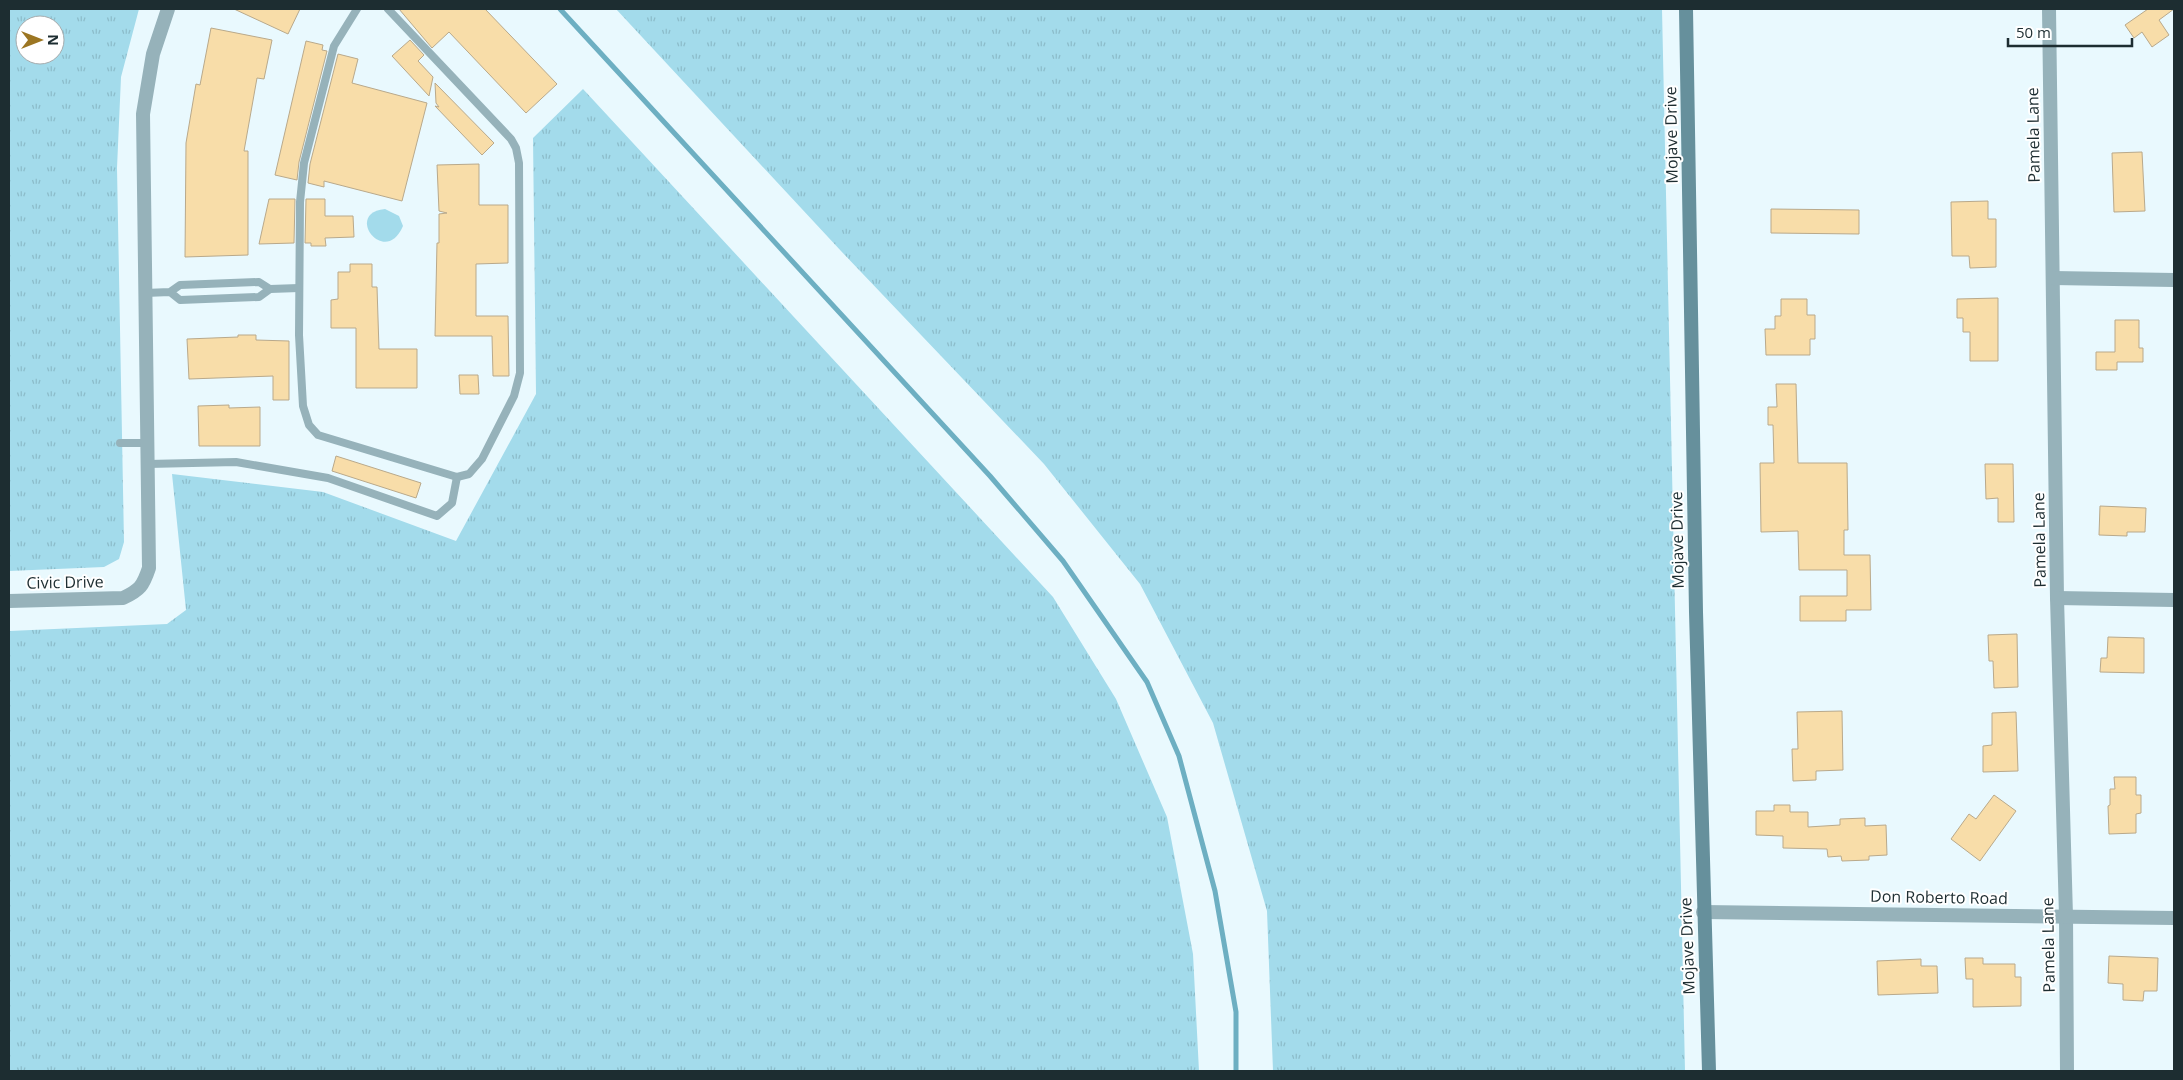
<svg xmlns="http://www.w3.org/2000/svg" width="2183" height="1080" viewBox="0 0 2183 1080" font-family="'Open Sans',sans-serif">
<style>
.grass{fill:url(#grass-tufts);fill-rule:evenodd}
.green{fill:#a3dbeb}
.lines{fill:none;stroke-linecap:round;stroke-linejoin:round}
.stream{stroke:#6dafc2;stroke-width:5}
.building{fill:#f8dda9;stroke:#b9a98b}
.service{stroke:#96b2ba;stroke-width:8}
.minor{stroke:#96b2ba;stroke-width:14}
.secondary{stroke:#66909c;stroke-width:14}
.labels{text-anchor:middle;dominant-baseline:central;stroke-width:4;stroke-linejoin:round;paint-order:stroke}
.street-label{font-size:16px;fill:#1d2d31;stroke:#fff}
</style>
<defs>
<pattern id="grass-tufts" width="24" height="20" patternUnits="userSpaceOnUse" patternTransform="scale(1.25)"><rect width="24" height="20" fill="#a3dbeb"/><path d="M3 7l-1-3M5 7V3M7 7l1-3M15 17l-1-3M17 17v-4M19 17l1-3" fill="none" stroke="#8cbcca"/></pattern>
</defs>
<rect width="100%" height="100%" fill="#e9f9fe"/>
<g class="grass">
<path d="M9,9H139L121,77L117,168L124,542L119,559L104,567L9,571ZM25,25H55V55H25Z"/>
<path d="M616,9H1662L1685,1071H1273L1267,911L1213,723L1140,584L1044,464L841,251Z"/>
<path d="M583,89L1053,597L1116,699L1167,817L1193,954L1199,1071H9V631L167,624L186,610L172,474L323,492L456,541L536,394L533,138Z"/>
</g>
<path class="green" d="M385,209L399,216L403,226C385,268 343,213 385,209Z"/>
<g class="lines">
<path class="stream" d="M560,9L990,476L1063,561L1147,682L1179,756L1215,891L1236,1012V1071"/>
</g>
<g class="building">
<path d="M234,9H300L288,34Z"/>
<path d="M399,9H485L557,84L526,113L449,32L432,48Z"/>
<path d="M2148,9H2174L2159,20L2169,35L2152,47L2142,32L2134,38L2125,25Z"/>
<path d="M211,28L272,40L264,79L257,78L244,151H248V255L185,257L186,143L196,84L200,85Z"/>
<path d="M410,40L424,55L418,61L433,77L429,96L392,56Z"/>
<path d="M306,41L323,45L322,50L327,51L299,162L297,180L275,175Z"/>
<path d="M338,54L358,59L352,83L427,103L402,201L324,181V187L308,183L310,164Z"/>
<path d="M435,83L494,143L482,155L435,106L439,107L436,103Z"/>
<path d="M2142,152L2145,211L2114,212L2112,153Z"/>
<path d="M479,164V205H508V263L476,264V316H508L509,376H493L492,336H435L437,243H439V214L447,213L439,211L437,165Z"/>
<path d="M269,199H295L294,243L259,244Z"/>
<path d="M306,199H325V216H353L354,237L325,238L326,246H311V243H305Z"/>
<path d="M1988,201V219H1996V267L1970,268L1969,256H1952L1951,202Z"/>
<path d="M1771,209L1859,210V234L1771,233Z"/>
<path d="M350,264H372V287H377L379,349H417V388H356V328H331V300L338,299V272H350Z"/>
<path d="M1998,298V361H1970V332H1963V318H1957V299Z"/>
<path d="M1781,299H1807V315H1815V339H1810V355H1766L1765,329H1775V316H1781Z"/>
<path d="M2115,320H2139V348H2143V362H2117V370H2096V352H2115Z"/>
<path d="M238,335H256V340L289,341V400H273V376L189,379L187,339L238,337Z"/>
<path d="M459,375H478L479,394H460Z"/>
<path d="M1776,384H1796L1798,463H1847L1848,530H1844V555H1870L1871,610H1846V621H1800V596H1847V570H1799L1798,531L1761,532L1760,463H1774L1773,425H1768V407H1777Z"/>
<path d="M229,405V408L260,407V446H199L198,406Z"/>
<path d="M336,456L421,483L416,498L332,471Z"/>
<path d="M1985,464H2013L2014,522H1998V498L1986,499Z"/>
<path d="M2100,506L2146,508L2145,532H2127V536L2099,535Z"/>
<path d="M2017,634L2018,687L1994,688L1993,661H1989L1988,635Z"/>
<path d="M2108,637L2144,638V673L2100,672L2101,658H2107Z"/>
<path d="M1842,711L1843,770L1816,771V780L1793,781L1792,749H1798L1797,712Z"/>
<path d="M2016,712L2018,771L1983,772V746L1992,745V713Z"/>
<path d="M2114,777H2136V795H2141V813L2136,814V833L2109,834L2108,806L2110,805V789H2115Z"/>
<path d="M1994,795L2016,811L1980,861L1951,839L1969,814L1976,819Z"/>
<path d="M1774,805H1790V812H1808V827L1840,825V819L1865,818V826L1886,825L1887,855L1869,856V860L1842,861L1841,856L1828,857L1827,849L1783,848V836L1756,835V811H1774Z"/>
<path d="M2109,956L2158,958L2157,991H2144L2143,1001L2123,1000V984L2108,983Z"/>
<path d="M1965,958H1983V964H2015V977H2021V1006L1973,1007V979H1966Z"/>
<path d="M1921,959V966H1937L1938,993L1878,995L1877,961Z"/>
</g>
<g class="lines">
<g class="service">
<path d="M357,9L334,46L304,163L300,202L299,335L303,406L309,425L318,435L457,477L469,474L482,459L514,396L520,373L519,163L516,148L511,139L388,9"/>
<path d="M270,289L299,288"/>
<path d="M145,293L170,292L180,285L259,282L270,289L259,297L180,300L170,292"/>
<path d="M120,443H147"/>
<path d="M148,464L236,462L328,478L437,516L452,503L457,477"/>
</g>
<g class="minor">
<path d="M2049,9L2057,598L2066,916L2067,1071"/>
<path d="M2053,278L2174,280"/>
<path d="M2057,598L2174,600"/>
<path d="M9,601L123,598C140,590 143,586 149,568L143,114L153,54L168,9"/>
<path d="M1703,912L2174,918"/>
</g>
<path class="secondary" d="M1686,9L1696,612L1709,1071"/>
</g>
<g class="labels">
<g class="street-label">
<text transform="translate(1671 135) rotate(-91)">Mojave Drive</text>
<text transform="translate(2033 135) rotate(-91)">Pamela Lane</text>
<text transform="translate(1677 540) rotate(-91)">Mojave Drive</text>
<text transform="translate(2039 540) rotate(-91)">Pamela Lane</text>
<text transform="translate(65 582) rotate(-1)">Civic Drive</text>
<text transform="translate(1939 897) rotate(1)">Don Roberto Road</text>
<text transform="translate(2048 945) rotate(-91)">Pamela Lane</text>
<text transform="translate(1687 946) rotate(-92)">Mojave Drive</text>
</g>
</g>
<rect width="2183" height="1080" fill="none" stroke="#1d2d31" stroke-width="20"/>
<g transform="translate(40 40) rotate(90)"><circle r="24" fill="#ffffff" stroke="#a5abad"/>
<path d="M0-4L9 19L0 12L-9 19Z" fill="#9c7622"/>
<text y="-8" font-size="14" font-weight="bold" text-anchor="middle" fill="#1d2d31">N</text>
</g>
<path d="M2008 38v8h124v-8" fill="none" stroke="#1d2d31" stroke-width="2.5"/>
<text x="2016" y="38" font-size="15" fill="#1d2d31" stroke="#ffffff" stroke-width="4" paint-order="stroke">50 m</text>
</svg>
